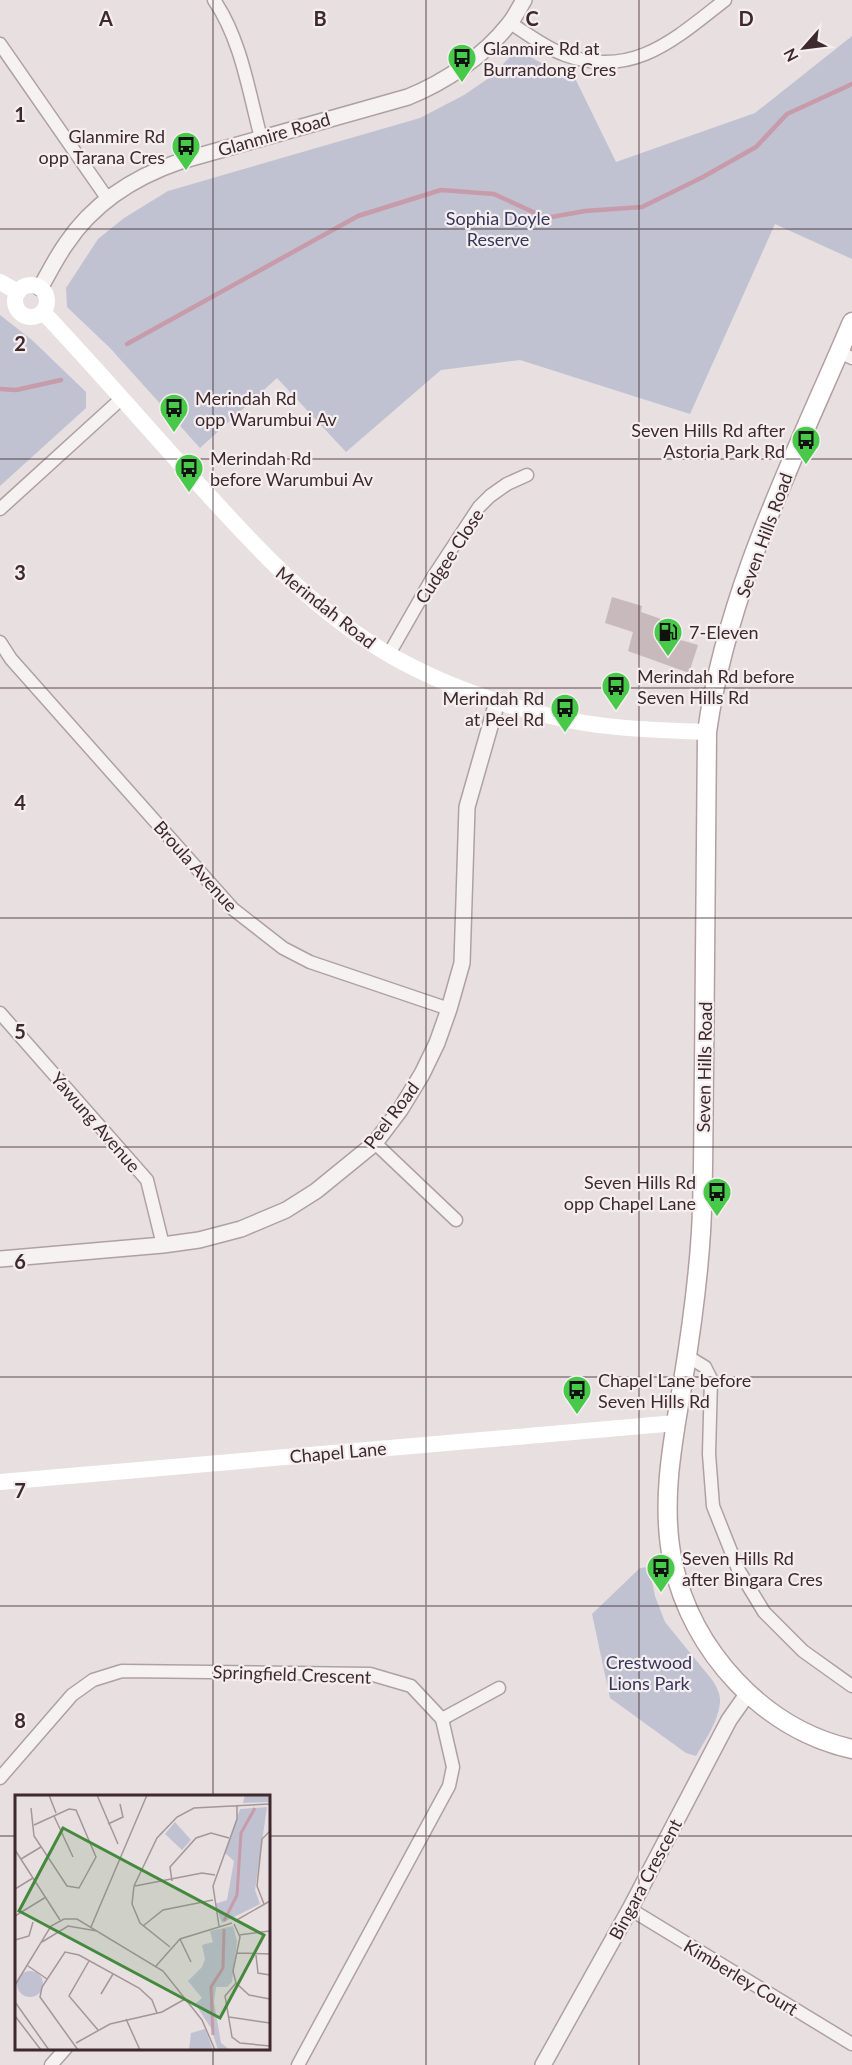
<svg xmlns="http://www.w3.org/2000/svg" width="852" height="2065" viewBox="0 0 852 2065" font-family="Lato,sans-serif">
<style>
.green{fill:#c0c2d1}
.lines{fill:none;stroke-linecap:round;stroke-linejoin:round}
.stream{stroke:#c79ba9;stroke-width:4.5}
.building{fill:#c7b9bc}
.minor-casing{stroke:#aea1a4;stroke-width:15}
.tertiary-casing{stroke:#aea1a4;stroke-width:18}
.primary-casing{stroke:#b39fa3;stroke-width:21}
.minor{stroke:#f6f2f2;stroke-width:12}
.tertiary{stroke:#f6f2f2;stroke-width:15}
.secondary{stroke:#fff;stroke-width:16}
.primary{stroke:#fff;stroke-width:18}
.grid{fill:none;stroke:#3e292d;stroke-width:1.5;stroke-opacity:0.55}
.labels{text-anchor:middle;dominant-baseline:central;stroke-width:4.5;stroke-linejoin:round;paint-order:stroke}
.poi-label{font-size:18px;fill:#3e292d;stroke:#f5eef0;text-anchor:start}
.street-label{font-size:18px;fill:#3e292d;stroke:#f5eef0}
.park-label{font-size:18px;fill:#36375a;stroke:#f5eef0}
.inset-river{fill:none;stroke:#c79ba9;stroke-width:3}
.inset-road{fill:none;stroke:#a49699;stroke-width:1.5}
.view{fill:#44893e;fill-opacity:0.15;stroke:#44893e;stroke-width:3}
.inset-edge{fill:none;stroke:#3e292d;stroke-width:3}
.grid-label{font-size:20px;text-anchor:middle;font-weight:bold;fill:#3e292d;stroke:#f5eef0;stroke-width:4.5;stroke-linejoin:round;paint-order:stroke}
</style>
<rect width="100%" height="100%" fill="#e8dfe1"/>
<g class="green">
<path d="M852,36V259L775,224L690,414L520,360L441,370L346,452L277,378L200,448L110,348L67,307L66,288L98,239L124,218L168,191L420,118L464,95L489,78L512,55H527L552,69L573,74L616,162L755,113Z"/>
<path d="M0,315L32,340L86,392V408L0,486Z"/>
<path d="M649,1567L655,1596L665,1622L713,1681C717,1687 721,1696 720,1703C718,1722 705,1740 696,1756L686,1753L610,1698L592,1614L640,1568Z"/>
</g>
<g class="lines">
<g class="stream">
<path d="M127,344L358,216L441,190L494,194L546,218L585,211L642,207L703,177L756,147L787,114L852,84"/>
<path d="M0,389L16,390L61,380"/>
</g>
</g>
<path class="building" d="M612,597L642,606L641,612L664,620L660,634L698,645L689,673L628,651L633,632L605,623Z"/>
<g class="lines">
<g class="minor-casing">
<g id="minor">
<path d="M214,0C241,39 249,93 261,138"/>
<path d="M510,23C528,34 545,48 565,55C633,79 675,39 725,0"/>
<path d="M0,44L107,198"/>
<path d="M839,352L852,358"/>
<path d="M0,509L121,399"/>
<path d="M0,642L11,659L233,909L283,948L310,962L449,1009"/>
<path d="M389,654L433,577L479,507L490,496L507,484L527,475"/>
<path d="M0,1013L147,1180L163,1245"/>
<path d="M375,1143L456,1220"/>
<path d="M687,1356L705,1367L711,1379L709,1454L713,1506L738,1569L764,1612L803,1651L852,1686"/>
<path d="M442,1719L499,1688"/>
<path d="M0,1778L72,1695L93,1680L122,1671L370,1674L411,1686L442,1719L453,1767L449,1786L298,2065"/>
<path d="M630,1909L852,2044"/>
<path d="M51,2065L66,2048"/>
</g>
</g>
<g class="tertiary-casing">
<g id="tertiary">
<path d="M40,288C49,273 56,258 66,244C94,202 134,177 181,161L408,97C445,82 484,56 509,24C515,17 519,8 524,0"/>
<path d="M0,1259L163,1245L199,1240L241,1229L286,1210L316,1191L375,1143L400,1110L422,1074L437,1043L449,1009L462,963L467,807L497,702"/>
<path d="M543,2065L630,1909L729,1720L748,1693"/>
</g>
</g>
<g class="primary-casing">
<path id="primary" d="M852,322C796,454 727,588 707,732C707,845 706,958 704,1071C703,1124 704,1178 701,1232C698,1281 691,1332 683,1381C673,1440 660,1503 673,1563C692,1651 763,1729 852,1749"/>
</g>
<use href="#minor" class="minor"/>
<use href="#tertiary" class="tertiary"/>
<g class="secondary">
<path d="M0,282L18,292"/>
<circle cx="31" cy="301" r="16"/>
<path d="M43,312C98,370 150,431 204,490C260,552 316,612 390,655C439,683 494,703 550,716C602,729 654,730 707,732"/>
<path d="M0,1482L676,1423"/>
</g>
<use href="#primary" class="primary"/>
</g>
<path class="grid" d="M213,0V1796M426,0V2065M639,0V2065M0,229H852M0,459H852M0,688H852M0,918H852M0,1147H852M0,1377H852M0,1606H852M0,1836H16M268,1836H852M213,2048V2065"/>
<defs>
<g id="bus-pin" transform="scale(1.5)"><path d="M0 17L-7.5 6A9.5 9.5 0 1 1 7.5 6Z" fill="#48c94a" stroke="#f5eef0"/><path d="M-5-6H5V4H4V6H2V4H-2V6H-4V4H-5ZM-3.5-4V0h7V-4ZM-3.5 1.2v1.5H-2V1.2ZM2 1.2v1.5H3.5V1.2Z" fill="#111"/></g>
<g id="fuel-pin" transform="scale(1.5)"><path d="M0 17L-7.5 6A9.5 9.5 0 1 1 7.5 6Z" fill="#48c94a" stroke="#f5eef0"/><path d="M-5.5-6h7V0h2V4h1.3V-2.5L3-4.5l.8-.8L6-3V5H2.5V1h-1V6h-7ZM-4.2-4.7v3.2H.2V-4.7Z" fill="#111"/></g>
</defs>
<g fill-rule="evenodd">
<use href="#bus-pin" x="462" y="58"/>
<use href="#bus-pin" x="186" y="146"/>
<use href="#bus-pin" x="174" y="408"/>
<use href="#bus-pin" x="806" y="440"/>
<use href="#bus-pin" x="189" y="468"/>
<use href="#fuel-pin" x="668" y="632"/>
<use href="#bus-pin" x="616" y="686"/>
<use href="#bus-pin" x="565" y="708"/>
<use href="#bus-pin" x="717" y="1192"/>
<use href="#bus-pin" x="577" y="1390"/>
<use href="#bus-pin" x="661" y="1568"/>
</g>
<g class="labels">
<g class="poi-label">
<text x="483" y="48">Glanmire Rd at<tspan x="483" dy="21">Burrandong Cres</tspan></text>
<text x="165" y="136" text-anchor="end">Glanmire Rd<tspan x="165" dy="21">opp Tarana Cres</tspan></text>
<text x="195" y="398">Merindah Rd<tspan x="195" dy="21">opp Warumbui Av</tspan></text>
<text x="785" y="430" text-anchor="end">Seven Hills Rd after<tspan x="785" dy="21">Astoria Park Rd</tspan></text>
<text x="210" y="458">Merindah Rd<tspan x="210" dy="21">before Warumbui Av</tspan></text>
<text x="689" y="632">7-Eleven</text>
<text x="637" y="676">Merindah Rd before<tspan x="637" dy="21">Seven Hills Rd</tspan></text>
<text x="544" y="698" text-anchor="end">Merindah Rd<tspan x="544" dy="21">at Peel Rd</tspan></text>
<text x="696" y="1182" text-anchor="end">Seven Hills Rd<tspan x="696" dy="21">opp Chapel Lane</tspan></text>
<text x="598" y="1380">Chapel Lane before<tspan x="598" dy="21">Seven Hills Rd</tspan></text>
<text x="682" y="1558">Seven Hills Rd<tspan x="682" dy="21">after Bingara Cres</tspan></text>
</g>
<g class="street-label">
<text transform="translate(274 134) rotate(-16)">Glanmire Road</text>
<text transform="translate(764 535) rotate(-70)">Seven Hills Road</text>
<text transform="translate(449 556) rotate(-57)">Cudgee Close</text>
<text transform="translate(326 607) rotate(38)">Merindah Road</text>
<text transform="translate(196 866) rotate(48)">Broula Avenue</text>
<text transform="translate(704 1067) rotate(-89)">Seven Hills Road</text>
<text transform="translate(391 1115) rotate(-53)">Peel Road</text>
<text transform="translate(96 1122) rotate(49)">Yawung Avenue</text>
<text transform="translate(338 1452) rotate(-5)">Chapel Lane</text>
<text transform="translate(292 1674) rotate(2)">Springfield Crescent</text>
<text transform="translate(645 1879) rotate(-62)">Bingara Crescent</text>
<text transform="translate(741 1977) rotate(31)">Kimberley Court</text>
</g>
<g class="park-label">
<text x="498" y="218">Sophia Doyle<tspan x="498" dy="21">Reserve</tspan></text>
<text x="649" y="1662">Crestwood<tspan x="649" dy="21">Lions Park</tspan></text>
</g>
</g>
<g transform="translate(15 1795)">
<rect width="255" height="255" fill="#e8dfe1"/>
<path d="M230,0H255V7L228,8ZM252,12L240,95L245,109L207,128L200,109L212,105L219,66L210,58L225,14ZM160,27L176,45L167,55L150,39ZM218,131L222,146L217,187L212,192H201L199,207L206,248L215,255H203L196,233L180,209L187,203L173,186L187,172L190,164L187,150L198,147L195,136ZM2 189a13 13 0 1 1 26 0a13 13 0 1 1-26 0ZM190,234L198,255H174L176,238Z" fill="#c0c2d1"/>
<path class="inset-river" d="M209,126L222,100L226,38L240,13M198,240L196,192L208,173L209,134"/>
<path class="inset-road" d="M34,0L41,18M82,0L103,49M16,13L19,41L52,91L64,93L81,62L61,15L54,14L19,30M39,21L58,62M93,29L108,22L105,9M0,55L45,125M6,64L26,52M157,86L155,72L181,43L196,38L214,43M120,91L187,78L200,80M0,94L18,83M249,109L242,91L247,44L255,36M0,121L31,102M220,126L255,106M219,129L225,142L218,176L221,188L234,200L255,204M128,131L148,115L198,105M204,131L198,91L222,24V10M76,132L132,0M224,140L255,136M165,144L176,167M0,145L14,141L18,127M27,147L53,131L82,136M155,152L125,128L117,109L119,91L142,43L162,22L179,13L255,9M222,158L255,159M241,160L243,178L255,180M74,166L54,201L83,235M13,171L32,184M141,171L165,144L217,128M221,188L210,201L217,242L225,248L255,251M0,190L36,131L49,124H62L148,176L187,225L200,255M86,199L98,179M0,207L34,255M0,221L26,255M214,222L255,228M111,224L125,255M61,248L95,229L147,217L170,204M63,255L25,202L27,192L50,157L64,160L124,193L137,205L142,218"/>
<path class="view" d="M48,33L249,140L205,223L4,116Z"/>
<rect width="255" height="255" class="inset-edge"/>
</g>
<g class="grid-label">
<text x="106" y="26">A</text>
<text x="320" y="26">B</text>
<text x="532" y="26">C</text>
<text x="746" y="26">D</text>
<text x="20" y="122">1</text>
<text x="20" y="351">2</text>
<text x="20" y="580">3</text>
<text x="20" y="810">4</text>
<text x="20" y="1039">5</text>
<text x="20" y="1269">6</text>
<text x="20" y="1498">7</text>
<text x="20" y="1728">8</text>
</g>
<g transform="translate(804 48) rotate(242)" stroke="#f5eef0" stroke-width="4.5" paint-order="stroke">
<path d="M0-4.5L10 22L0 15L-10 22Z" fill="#3e292d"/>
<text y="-9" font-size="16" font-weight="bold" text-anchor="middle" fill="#3e292d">N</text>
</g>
</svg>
